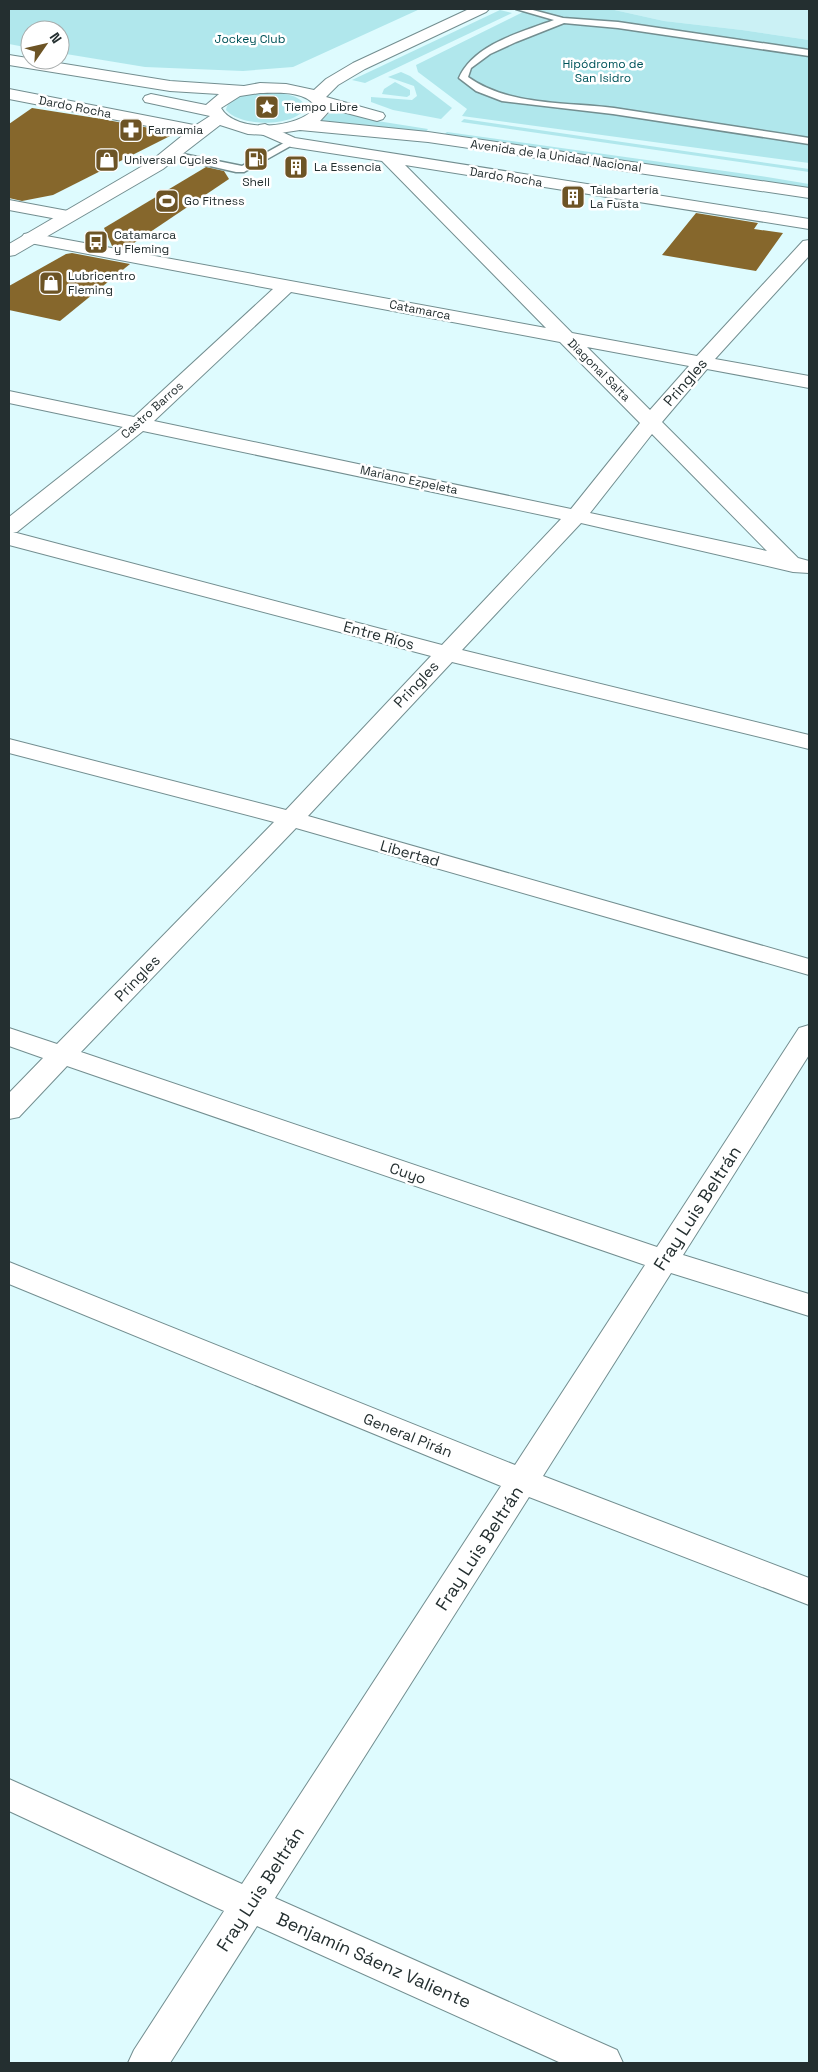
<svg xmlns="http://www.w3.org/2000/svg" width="818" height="2072" viewBox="0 0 818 2072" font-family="'Space Grotesk',sans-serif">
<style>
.built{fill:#cbf1f5}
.green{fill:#b0e7ec}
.building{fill:#86672c}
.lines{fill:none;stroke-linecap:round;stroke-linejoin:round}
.lane-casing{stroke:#738e90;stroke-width:3}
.street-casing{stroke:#738e90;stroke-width:2}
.secondary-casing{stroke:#738e90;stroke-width:2}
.lane{fill:#fff;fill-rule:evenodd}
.street{fill:#fff;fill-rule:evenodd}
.secondary{fill:#fff;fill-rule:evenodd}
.labels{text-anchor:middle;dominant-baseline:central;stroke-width:5;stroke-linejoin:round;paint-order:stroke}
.far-park-label{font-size:12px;fill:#00545a;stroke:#fff}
.far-street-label{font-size:12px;fill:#242f30;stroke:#fff}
.far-poi-label{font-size:12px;fill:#242f30;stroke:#fff;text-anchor:start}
.street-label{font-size:15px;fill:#242f30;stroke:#fff}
.near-street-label{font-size:18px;fill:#242f30;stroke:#fff}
</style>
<rect width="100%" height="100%" fill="#defbfe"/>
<path class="built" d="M610,9H809V40L742,30L664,21Z"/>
<g class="green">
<path d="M9,9H420L293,67L243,71L145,67L60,53V30H30V48L9,44Z"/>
<path d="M529,9H610L664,21L742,30L809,40V163L462,116L467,109L418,72L416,65Z"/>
<path d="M500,10L512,13L365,83L352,80Z"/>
<path d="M401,72L410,76L452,108L441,119L393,110L371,102V97L412,100L417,96L414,86L388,77Z"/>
<path d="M395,82L410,90V95L407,97L382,94L384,89Z"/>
<path d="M265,92C278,93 300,93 306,107C295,128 240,127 226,110C229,94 252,94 265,92Z"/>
<path d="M334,109L371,120L428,129L424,134L318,124Z"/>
<path d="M464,119L809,169V172L461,122Z"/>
<path d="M447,132L767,177L809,184V190L441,137Z"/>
</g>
<g class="building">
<path d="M32,108L102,119L176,133L53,195L22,201L9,198V124Z"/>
<path d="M206,167L224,171L229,179L125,249L112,246L104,228Z"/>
<path d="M696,213L758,223L754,229L783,233L756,271L662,255Z"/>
<path d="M72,253L130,264L60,321L9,310V286L66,254Z"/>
</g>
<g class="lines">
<g class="lane-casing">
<g id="lane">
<path d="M516,9H529L563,18L618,22L809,50V56L618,28L564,23L516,42L490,54L471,68L468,77C509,106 565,102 614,108C679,118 744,128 809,138V144L613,114L502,101L476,91L459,78C474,44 522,32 554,20Z"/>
<path d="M291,139L294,140V144L244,172H236L175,158L173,156L178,153L242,166Z"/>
</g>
</g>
<g class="street-casing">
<g id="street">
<path d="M9,89L199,126L205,127L207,131L205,135L199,136L9,99Z"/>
<path d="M265,124L295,138L809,219V229L405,165L572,333L697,356L803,241L809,240V256L715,359L809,376V388L707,369L662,422L798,558L809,561V573L793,572L581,523L462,650L809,735V749L452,662L308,816L809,959V975L296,828L81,1052L657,1247L799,1028L809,1025V1055L683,1255L809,1294V1316L671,1273L543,1476L809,1578V1605L529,1497L275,1898L617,2050L623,2063H561L257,1926L170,2063H128L134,2050L224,1911L9,1811V1779L242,1884L501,1486L9,1284V1262L515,1465L645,1265L67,1066L19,1117L9,1119V1093L43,1058L9,1046V1028L57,1044L274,822L9,753V739L286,810L431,656L9,545V517L123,427L9,403V391L134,417L273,289L30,243L24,242L21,238L24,234L30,233L546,328L382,161L291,147L259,133L257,129L259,125ZM291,292L560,342L640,423L571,509L154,421ZM587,347L689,366L650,410ZM143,431L561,519L442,645L13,532H17ZM652,434L767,551L590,513Z"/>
<path d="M9,200L68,211L74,212L77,216L74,220L68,221L9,210Z"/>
</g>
</g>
<g class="secondary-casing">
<path id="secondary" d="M469,9H489L486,12L365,69L338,85L326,97L383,113L385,116L383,119L377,121L331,109L320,121L428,132L809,188V198L428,142L300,130L267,135L248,134L220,125L163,169L15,255L9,256V244L151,161L193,127L210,116L145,102L143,99L145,96L151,94L206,105L219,94L170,91L9,65V55L170,81L244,86L260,83L286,84L314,90L326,79L353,63ZM260,93C277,93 305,90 316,107C299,129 236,134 221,108L240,96Z"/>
</g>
<use href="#lane" class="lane"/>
<use href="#street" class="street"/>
<use href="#secondary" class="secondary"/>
</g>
<defs>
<g id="sight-square" transform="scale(1.25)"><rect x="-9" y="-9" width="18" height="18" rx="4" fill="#6d5425" stroke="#fff"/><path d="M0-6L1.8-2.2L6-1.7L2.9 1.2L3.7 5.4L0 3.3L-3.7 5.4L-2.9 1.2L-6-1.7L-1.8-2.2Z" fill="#fff"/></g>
<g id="pharmacy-square" transform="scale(1.25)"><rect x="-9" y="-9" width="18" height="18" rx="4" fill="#6d5425" stroke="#fff"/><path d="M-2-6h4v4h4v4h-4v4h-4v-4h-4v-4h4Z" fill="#fff"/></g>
<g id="fuel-square" transform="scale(1.25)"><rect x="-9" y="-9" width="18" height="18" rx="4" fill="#6d5425" stroke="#fff"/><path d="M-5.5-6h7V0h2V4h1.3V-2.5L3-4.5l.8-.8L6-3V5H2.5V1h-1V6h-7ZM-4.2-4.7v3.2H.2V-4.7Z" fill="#fff"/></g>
<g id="shop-square" transform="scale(1.25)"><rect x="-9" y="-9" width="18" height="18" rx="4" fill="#6d5425" stroke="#fff"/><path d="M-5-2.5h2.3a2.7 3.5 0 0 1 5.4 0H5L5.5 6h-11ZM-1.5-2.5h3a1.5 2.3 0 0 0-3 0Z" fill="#fff"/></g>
<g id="building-square" transform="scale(1.25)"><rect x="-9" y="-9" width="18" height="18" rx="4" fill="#6d5425" stroke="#fff"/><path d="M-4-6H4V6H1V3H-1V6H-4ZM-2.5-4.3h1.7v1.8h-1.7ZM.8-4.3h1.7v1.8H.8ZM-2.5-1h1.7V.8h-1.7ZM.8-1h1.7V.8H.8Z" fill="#fff"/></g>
<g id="stadium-square" transform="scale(1.25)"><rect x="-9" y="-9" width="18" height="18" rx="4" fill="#6d5425" stroke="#fff"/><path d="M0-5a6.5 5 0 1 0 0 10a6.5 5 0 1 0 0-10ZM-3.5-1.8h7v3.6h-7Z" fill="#fff"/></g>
<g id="bus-square" transform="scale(1.25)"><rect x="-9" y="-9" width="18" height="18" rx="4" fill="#6d5425" stroke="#fff"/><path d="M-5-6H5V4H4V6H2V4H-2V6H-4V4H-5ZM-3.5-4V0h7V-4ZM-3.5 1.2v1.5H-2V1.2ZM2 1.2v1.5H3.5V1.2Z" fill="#fff"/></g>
</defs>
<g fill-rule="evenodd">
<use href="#sight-square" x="267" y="107"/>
<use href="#pharmacy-square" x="131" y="130"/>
<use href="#fuel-square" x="256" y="159"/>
<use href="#shop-square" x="107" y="160"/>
<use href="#building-square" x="296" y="167"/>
<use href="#building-square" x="573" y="197"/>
<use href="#stadium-square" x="167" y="201"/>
<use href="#bus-square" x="96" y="242"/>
<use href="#shop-square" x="51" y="283"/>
</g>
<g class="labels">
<g class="far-park-label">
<text x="250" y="39">Jockey Club</text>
<text x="603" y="64">Hipódromo de<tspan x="603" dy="14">San Isidro</tspan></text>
</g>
<g class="far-street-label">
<text transform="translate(75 107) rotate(11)">Dardo Rocha</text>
<text transform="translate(556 156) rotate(8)">Avenida de la Unidad Nacional</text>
<text transform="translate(506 177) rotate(9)">Dardo Rocha</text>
<text transform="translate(420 310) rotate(11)">Catamarca</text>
<text transform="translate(599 370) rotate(45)">Diagonal Salta</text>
<text transform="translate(152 410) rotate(-42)">Castro Barros</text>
<text transform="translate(409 480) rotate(12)">Mariano Ezpeleta</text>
</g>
<g class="far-poi-label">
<text x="284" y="107">Tiempo Libre</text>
<text x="148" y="130">Farmamia</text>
<text x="124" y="160">Universal Cycles</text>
<text x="314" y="167">La Essencia</text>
<text x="256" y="182" text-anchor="middle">Shell</text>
<text x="590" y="190">Talabartería<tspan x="590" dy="14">La Fusta</tspan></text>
<text x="184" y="201">Go Fitness</text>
<text x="114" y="235">Catamarca<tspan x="114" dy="14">y Fleming</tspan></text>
<text x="68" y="276">Lubricentro<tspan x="68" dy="14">Fleming</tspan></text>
</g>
<g class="street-label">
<text transform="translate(685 382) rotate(-49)">Pringles</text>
<text transform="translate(379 635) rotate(15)">Entre Ríos</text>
<text transform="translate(416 684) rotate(-47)">Pringles</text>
<text transform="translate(410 853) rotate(16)">Libertad</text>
<text transform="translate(137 978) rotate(-46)">Pringles</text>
<text transform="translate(408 1173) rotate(19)">Cuyo</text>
<text transform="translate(408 1435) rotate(22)">General Pirán</text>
</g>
<g class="near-street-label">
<text transform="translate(697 1208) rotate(-57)">Fray Luis Beltrán</text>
<text transform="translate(479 1548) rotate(-57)">Fray Luis Beltrán</text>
<text transform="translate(260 1889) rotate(-57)">Fray Luis Beltrán</text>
<text transform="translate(374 1960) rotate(24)">Benjamín Sáenz Valiente</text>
</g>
</g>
<rect width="818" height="2072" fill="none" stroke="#242f30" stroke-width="20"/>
<g transform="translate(45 45) rotate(56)"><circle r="24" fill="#ffffff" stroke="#a7acac"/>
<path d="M0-4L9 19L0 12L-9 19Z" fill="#6d5425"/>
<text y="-8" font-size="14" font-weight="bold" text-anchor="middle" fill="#242f30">N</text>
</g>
</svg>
